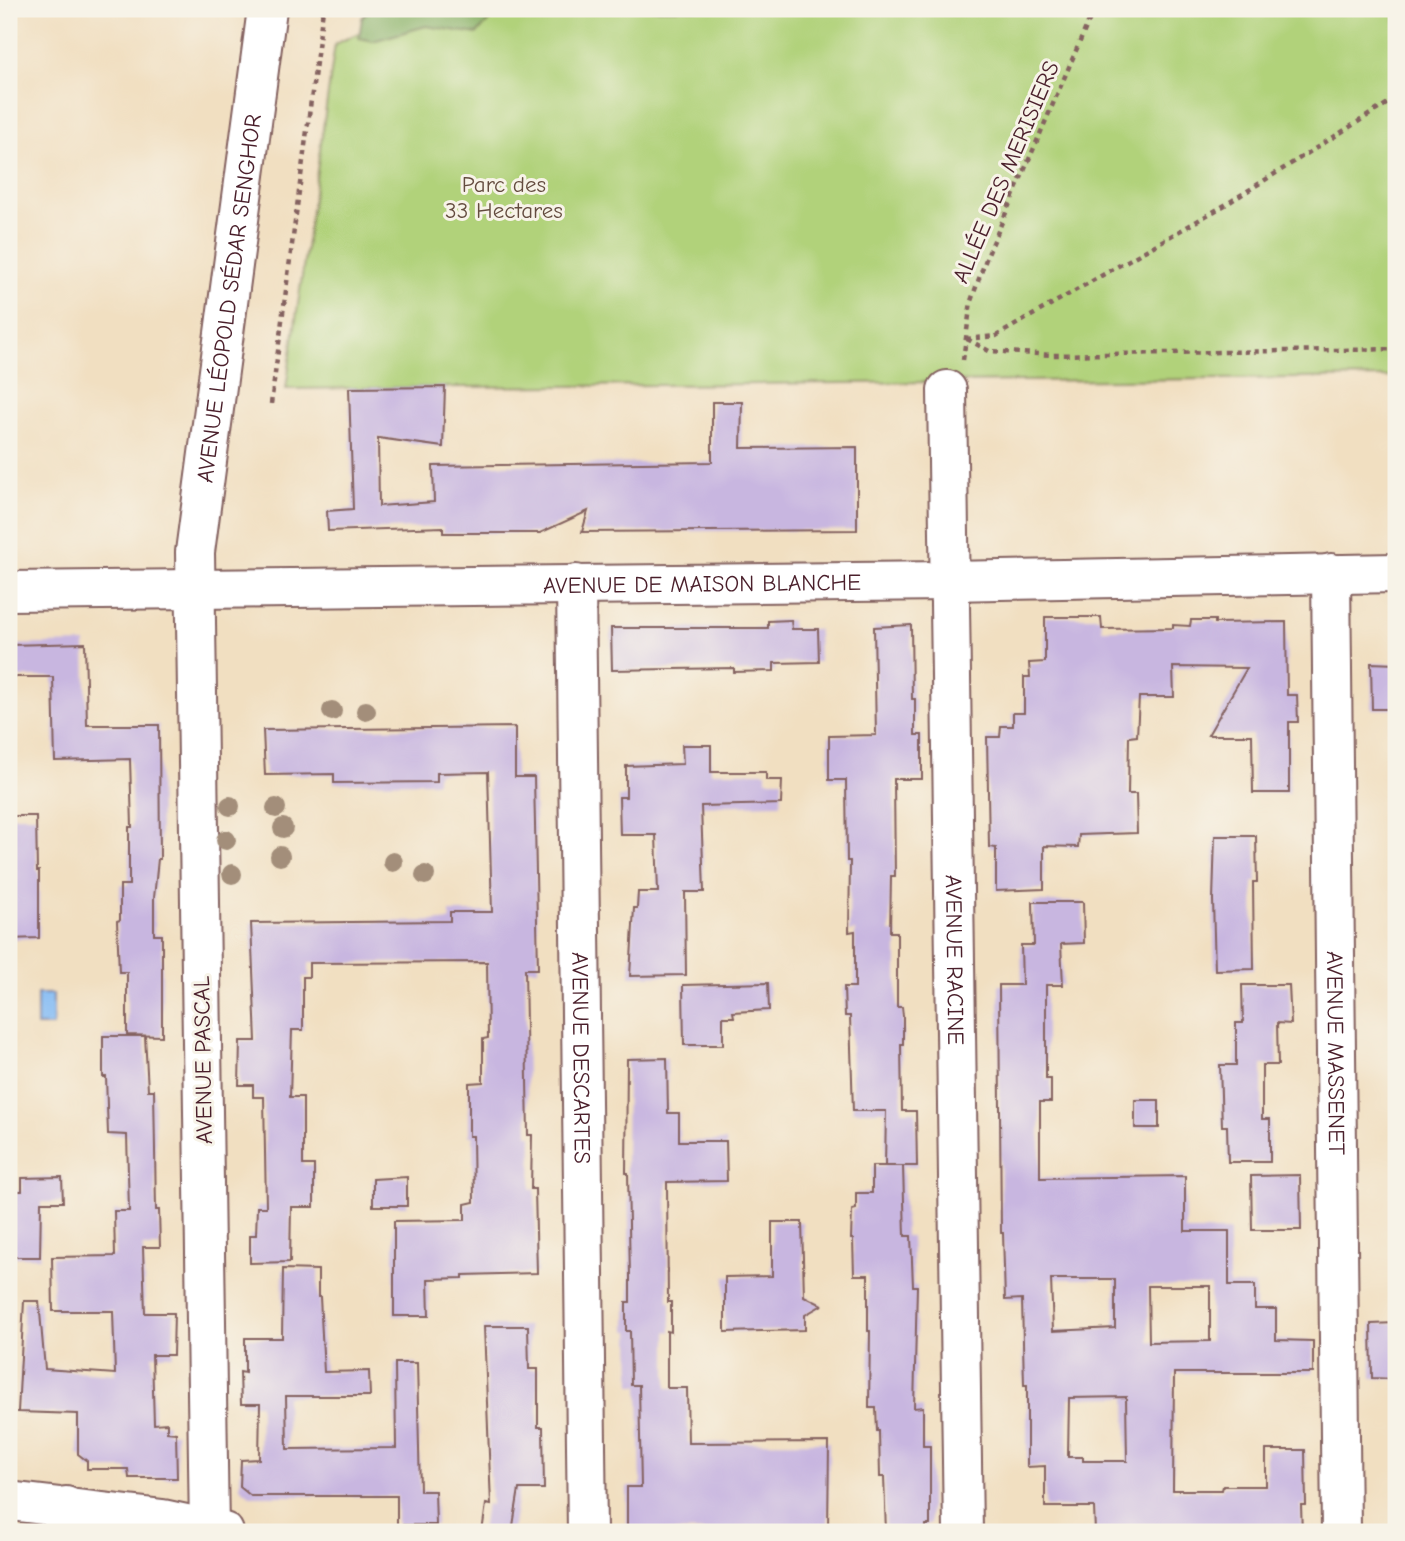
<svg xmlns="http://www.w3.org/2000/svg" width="1405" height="1541" viewBox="0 0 1405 1541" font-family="'Comic Neue',sans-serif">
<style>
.green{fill:#b1d27a;stroke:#7e7852;stroke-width:2}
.forest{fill:#8cb46a;stroke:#6b6a4a;stroke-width:2}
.water{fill:#84bbf4;stroke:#676d90;stroke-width:2}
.building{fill:#c8b6e0;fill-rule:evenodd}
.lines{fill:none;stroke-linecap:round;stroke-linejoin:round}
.minor-casing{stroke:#846260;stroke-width:42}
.major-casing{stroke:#846260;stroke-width:42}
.path{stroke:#846260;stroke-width:4.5;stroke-dasharray:5 5;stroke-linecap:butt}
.minor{stroke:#fff;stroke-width:38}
.major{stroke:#fff;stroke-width:38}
.tree{fill:#a38e7a}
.labels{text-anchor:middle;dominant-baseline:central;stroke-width:6;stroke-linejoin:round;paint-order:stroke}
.street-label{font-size:23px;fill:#4a1f2b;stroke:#f7f3e8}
.park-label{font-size:23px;fill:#644c3f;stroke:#f7f3e8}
</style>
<rect width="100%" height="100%" fill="#f7f3e8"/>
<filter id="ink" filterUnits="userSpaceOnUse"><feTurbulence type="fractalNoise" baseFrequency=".0143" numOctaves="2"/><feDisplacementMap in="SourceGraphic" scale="14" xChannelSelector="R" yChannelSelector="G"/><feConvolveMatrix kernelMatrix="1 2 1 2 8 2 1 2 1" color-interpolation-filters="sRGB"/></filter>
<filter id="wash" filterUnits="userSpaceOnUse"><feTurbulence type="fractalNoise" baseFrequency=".00686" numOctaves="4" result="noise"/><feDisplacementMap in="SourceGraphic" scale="28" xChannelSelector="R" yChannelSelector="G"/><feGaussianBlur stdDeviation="1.57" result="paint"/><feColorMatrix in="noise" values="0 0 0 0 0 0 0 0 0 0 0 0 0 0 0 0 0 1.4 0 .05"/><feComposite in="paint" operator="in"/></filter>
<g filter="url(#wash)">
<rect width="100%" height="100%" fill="#f1dfc1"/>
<path class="green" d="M410,9H1396V377L286,389L335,44Z"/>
<path class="forest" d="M369,9H499L477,34L426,26L373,41L359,38L362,18Z"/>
<rect class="water" x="37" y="994" width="16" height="32"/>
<g id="blocks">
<g class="building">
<path d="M445,387L443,447L378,438L379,506L434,502L433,466L712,462V402H742L741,448L857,447V530L582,532L588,511L540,533H443V527L328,531L327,511L353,509L349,388Z"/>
<path d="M1045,617H1101L1102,629L1173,628V625L1190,626L1191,620H1215V623L1286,622L1287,695H1297L1298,722H1289V793H1253L1252,735H1208L1247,668L1173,667L1174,697H1139L1137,736L1129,737L1128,794H1136L1137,833L1079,835L1078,847L1044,846V889L996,891V848L989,847L987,737H1000L1001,726H1013V713H1024V677H1030L1029,663L1045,662Z"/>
<path d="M791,620L792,629H818L819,662L774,663V671L734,672V668L612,670L611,628H768V621Z"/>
<path d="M911,625L912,699H915V735H922V779H894L895,876H891L890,932H897V1007H902L903,1016V1044H901L902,1111H916L917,1166H885L886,1111H853L850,1016H845L844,987H855V931L849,932L850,861H847L846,780H829V736L876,735L874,627Z"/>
<path d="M85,643L87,725H159L160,859H158L154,898V935H162V1036L127,1035V972H119L117,921L120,920V885H129V827H132L130,759L55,761L53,677H9V645Z"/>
<path d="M1371,663L1396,664V709H1372Z"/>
<path d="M515,727V777H534L538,969H525L528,1135H532L531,1189H535L537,1273L463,1275V1278L428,1279L429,1316H394V1221L465,1220V1204L474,1202L473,1136H469V1083L483,1082V1039L488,1038L487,962L309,963V977H303V1030H292L290,1097H303V1165H314V1207H291L290,1262L250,1263V1235H256L257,1207H266L264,1097H253V1085H239L240,1041H256L251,923L450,921V912H492L488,772L437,773V782L334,783V774L265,775L263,730Z"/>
<path d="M682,745H711V772H766V780H782L781,804L701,806L704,892H685L686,975L630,976L634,908H637L638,892H658L656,835H620L619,797H626V766L683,764Z"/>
<path d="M9,816H36L37,871H39V938L9,939Z"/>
<path d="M1215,836H1256L1257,882H1253L1254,969L1215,970L1213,900Z"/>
<path d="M1033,902H1083L1084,943L1061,944L1063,985H1046V1079H1051V1102H1040V1178L1185,1176V1231H1229V1285H1255V1309H1276V1340L1313,1341V1373H1174L1173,1490H1222L1223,1486H1266V1450H1305L1306,1505H1301L1302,1532H1095L1094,1507H1045V1466L1027,1467V1385H1024L1022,1299L1005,1300L1003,1233H1001L999,985H1022L1021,945H1034ZM1051,1279H1115V1328L1053,1331ZM1148,1286H1210V1341L1149,1342ZM1126,1397L1127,1461H1083V1457H1068L1069,1398Z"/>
<path d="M768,983L769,1010L733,1012L734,1017H723V1045H684L683,985Z"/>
<path d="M1242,985H1289L1291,1024L1277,1023L1278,1065H1262V1119H1270V1162H1228L1227,1126H1222L1220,1065H1236V1023H1243Z"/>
<path d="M103,1036H145L148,1090H154L156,1210H159L160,1247H143L145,1313H174L173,1355H152L154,1424L167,1423V1432L176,1433L177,1478H129L128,1469H87V1461L78,1454V1414L18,1412L24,1301H39L45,1369L115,1374L113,1311H53L52,1257L115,1256L114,1211H129L127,1135L108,1134L106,1077H103Z"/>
<path d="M667,1058L668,1113H679V1141H726L727,1181L667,1182L668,1302H671V1332L667,1331V1388H687L688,1443L829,1442L828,1531L627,1532V1487H641L639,1385H631L630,1331H626V1302H630V1277L628,1173H626L627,1059Z"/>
<rect x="1135" y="1100" width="24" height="28"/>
<path d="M872,1166H903L905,1236H911L913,1286H917L914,1408L923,1407V1446H930V1525H926V1532H886L884,1477H880L879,1431H877L876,1408H869L870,1331H868V1275H854L853,1239H851L852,1210L856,1209V1193H872Z"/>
<path d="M1300,1175L1301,1230H1252L1251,1176Z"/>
<path d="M62,1177L63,1202H41L40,1257H11L9,1191H22V1178Z"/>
<path d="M407,1177V1206H373V1179Z"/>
<path d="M772,1222H802L804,1296L822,1305L805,1315V1330L725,1332V1277L772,1276Z"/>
<path d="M283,1269L318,1270V1297H320L324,1372L369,1371L370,1396H286L287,1449L396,1448L395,1363H417L420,1491H435L436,1525H397V1496H251L240,1487L241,1460L259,1459L260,1404H241L240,1372L245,1373V1338H282Z"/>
<path d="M1396,1323V1379L1372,1378L1371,1324Z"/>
<path d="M484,1326H528L529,1369H538V1427H543L544,1489H519L512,1532H482L486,1504L491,1505Z"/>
</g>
</g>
</g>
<g filter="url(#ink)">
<use href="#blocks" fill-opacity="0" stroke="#846260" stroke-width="2"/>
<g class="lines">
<g class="minor-casing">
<g id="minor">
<path id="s1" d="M947,390L963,1532"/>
<path id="s2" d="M1331,573L1341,1532"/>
<path id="s3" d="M576,584L587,1532"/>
<path id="s4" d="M9,591L949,581L1396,573"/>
<path d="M62,1532L66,1506"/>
<path id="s5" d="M209,1532L195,552L267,9"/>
</g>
</g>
<g class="major-casing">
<path id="major" d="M9,1501L163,1519L224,1532"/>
</g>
<g class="path">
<path d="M966,339L996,336L1225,205L1396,98"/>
<path d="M967,339L989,351L1053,355L1396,349"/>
<path d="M963,360L971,301L986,259L1094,9"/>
<path d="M271,404L323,9"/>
</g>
<use href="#minor" class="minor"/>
<use href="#major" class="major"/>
</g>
<g class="tree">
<circle cx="332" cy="711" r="10"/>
<circle cx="366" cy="711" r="10"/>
<circle cx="230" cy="806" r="10"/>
<circle cx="276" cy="808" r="10"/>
<circle cx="283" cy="828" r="10"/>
<circle cx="226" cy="840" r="10"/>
<circle cx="280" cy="856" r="10"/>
<circle cx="393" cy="862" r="10"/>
<circle cx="232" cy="874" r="10"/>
<circle cx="425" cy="875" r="10"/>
</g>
</g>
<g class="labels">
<g class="street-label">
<text transform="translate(1006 172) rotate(-67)">ALLÉE DES MERISIERS</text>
<text stroke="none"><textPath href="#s5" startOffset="1236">AVENUE LÉOPOLD SÉDAR SENGHOR</textPath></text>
<text stroke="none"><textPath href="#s4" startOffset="693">AVENUE DE MAISON BLANCHE</textPath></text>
<text stroke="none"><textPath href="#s1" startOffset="570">AVENUE RACINE</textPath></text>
<text stroke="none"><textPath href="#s2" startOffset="480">AVENUE MASSENET</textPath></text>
<text stroke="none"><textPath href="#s3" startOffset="474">AVENUE DESCARTES</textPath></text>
<text transform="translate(203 1060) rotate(-91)">AVENUE PASCAL</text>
</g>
<g class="park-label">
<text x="504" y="184">Parc des<tspan x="504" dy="26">33 Hectares</tspan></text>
</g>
</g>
<rect width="1405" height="1541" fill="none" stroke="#f7f3e8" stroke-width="35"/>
</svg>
